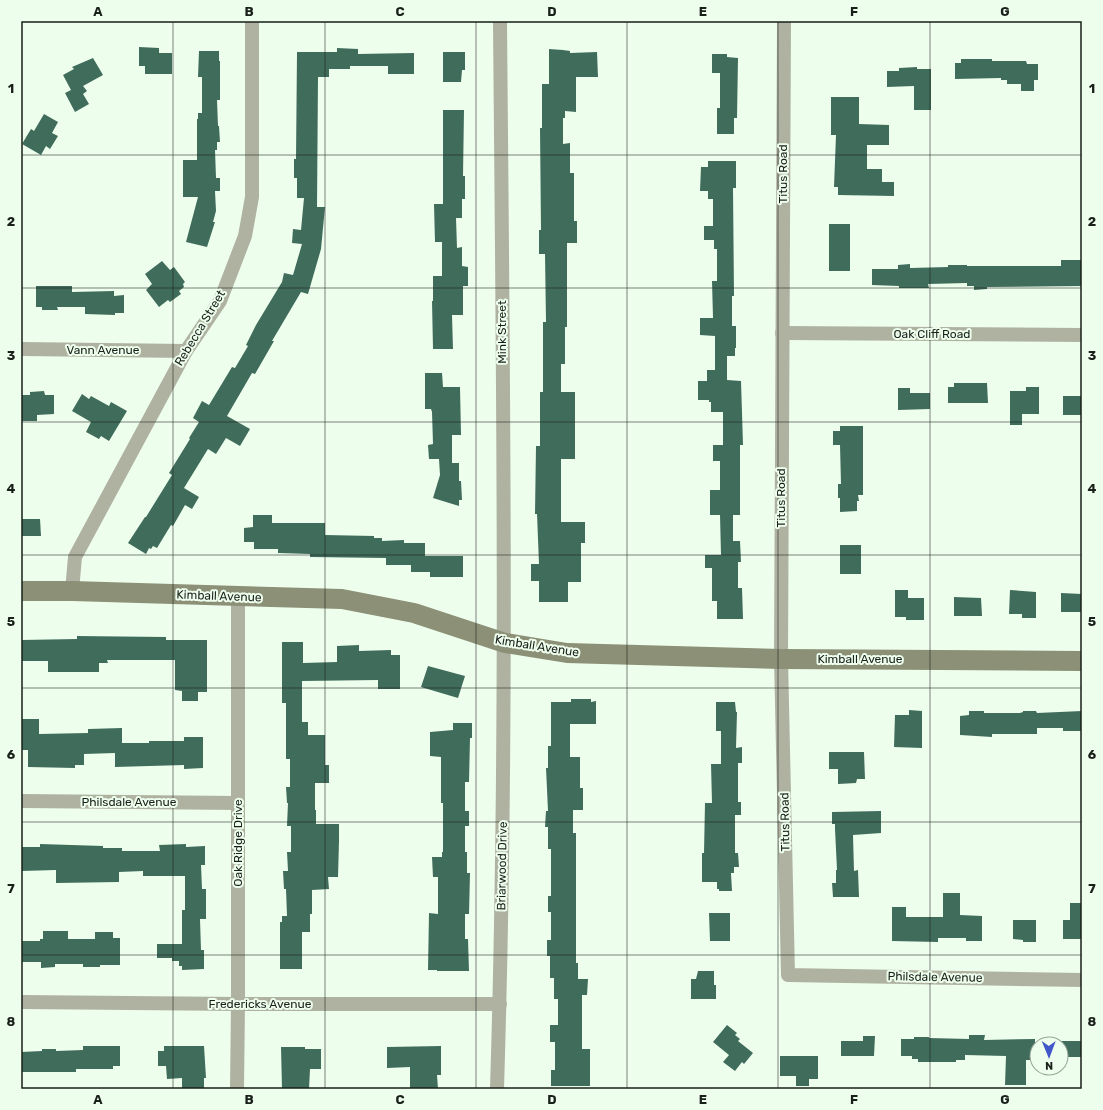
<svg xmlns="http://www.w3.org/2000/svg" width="1103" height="1110" viewBox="0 0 1103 1110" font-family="Rubik,sans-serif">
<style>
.building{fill:#406c5c}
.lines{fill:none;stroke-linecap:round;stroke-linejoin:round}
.street{stroke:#afb2a1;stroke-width:14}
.secondary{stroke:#8b9076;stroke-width:20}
.grid{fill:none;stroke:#191f19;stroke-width:1;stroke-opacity:0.55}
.labels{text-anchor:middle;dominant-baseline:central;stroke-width:4;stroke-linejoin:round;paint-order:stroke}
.street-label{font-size:12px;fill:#191f19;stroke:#eefeed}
.neatline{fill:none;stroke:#191f19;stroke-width:1.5}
.grid-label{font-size:13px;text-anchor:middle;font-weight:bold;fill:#191f19}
</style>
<rect width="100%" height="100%" fill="#eefeed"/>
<g class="building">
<path d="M139,47L159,48V53H172V74H145V66H139Z"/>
<path d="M337,48L358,49V54L414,53V74H388V66H350V69H329V77H318L317,207H325L321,249L308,294L301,292L272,341H274L255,374L252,373L227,416L250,429L240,446L226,438L216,454L208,449L184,488L199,497L192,509L185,505L173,526L171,525L157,548L153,546L151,549L149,548L146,554L128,543L145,517H146L172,475L169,473L190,439L189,438L199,422L193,418L202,401L209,405L232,367L235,368L248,346L246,345L256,325L282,282L284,273L293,275L302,244L292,243L293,229L301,230L304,198H297V178H294V159H296L297,52H337Z"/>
<path d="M549,49L563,50L570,51V53L597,52L598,77H576V112L565,111V118H563V144L570,143V173H574V221H577V243H567V327H565V364H561V392H575V459H561V522H585V543H581V582H568V602H539V581H531V564H539L537,514H535L536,446H540V392H543V322H546L545,254H539V230H541L540,128H542V84H549Z"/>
<path d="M199,51H219V61H220V100H217L218,126H219L220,142H217V150H215L216,178H220V191H215L216,211L213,222H215L207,247L186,242L198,197H183V160H197V119H198V113H202V77H198Z"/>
<path d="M443,52H465V70H462L461,82H443Z"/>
<path d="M712,54H727V57L738,58L737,118H734V134H717V108H720V73H712Z"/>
<path d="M93,58L103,75L83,86L87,91L83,94L89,104L75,112L65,93L71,90L63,75L74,69L72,67Z"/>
<path d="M961,59H992V61H1026L1027,64H1038V80H1034V91H1021V84H1007V80H1001V78L955,79V63H961Z"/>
<path d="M917,67V69H931V110H914V86L887,87V71H899V68Z"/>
<path d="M831,97H859V124L889,125V145H867V169H882V182H894V196L838,195V187H834L836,135H831Z"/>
<path d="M443,110H464L463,176H465V199H462V218H456L457,248L462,247V266L468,267V286H463V315H452L453,349H433L432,301H433V276H442V242H435L434,204H443Z"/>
<path d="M44,114L58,122L52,133L58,136L50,149L46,146L41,155L22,144L31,129L34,131Z"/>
<path d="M708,161H736V188H733L734,296H732V326H736V348H735V356H727V380L741,381L743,445H740V515H733V541H740L741,562H738V588H742L743,619H717V601H712V568H705V555H721L720,515H710V490H720V461H713V445H723V412H711V402H709V400H698V381H707V370H715V336L700,335V318H713L712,281H717V249H714V240H704V226H713V199H708V191H700L701,167H708Z"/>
<rect x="829" y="224" width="21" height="47"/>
<path d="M1061,260H1082V286L987,287V289L974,290V286H967V283L928,284L929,288H899V286L872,285V269H898V265L910,264V268L948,267V265H967V266H1061Z"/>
<path d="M162,261L170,270L174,267L185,282L183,284L184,287L179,291L181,294L170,302L168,300L159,307L146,290L152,284L145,274Z"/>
<path d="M36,286H72V292L114,291V296L124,295V313H115V315L85,314V307H57L58,310H42V307H36Z"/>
<path d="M425,373H442L443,387H460L461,435H452V463H459V481H461L462,500H459V506L433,498L440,475L439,459H429L428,445L433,444L432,412L431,409H425Z"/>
<path d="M954,383H987L988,403H948V387H954Z"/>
<path d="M1026,387H1039V414H1022V425H1010V391H1026Z"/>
<path d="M898,388H910V393H930V409L898,410Z"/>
<path d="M44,391L45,395H54V414L37,415V421H21V395H30V392Z"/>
<path d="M82,394L89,399L91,396L109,406L111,402L127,411L109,441L101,436L99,439L86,432L91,422L72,411Z"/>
<rect x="1063" y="396" width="19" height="19"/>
<path d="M840,426H863V495H858L859,501H857V511L840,512V498H838V484H841L840,445H833V431H840Z"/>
<path d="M253,515H272V523H325V535L374,536V538H382V541L404,540V543H425V556H463V577H430V572H411V565H386V558L310,557V554L278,553V549H254V542H244V528L253,527Z"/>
<path d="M21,519H40L41,536H21Z"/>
<rect x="840" y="545" width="21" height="29"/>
<path d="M895,590H908V598H924V620H906V617H895Z"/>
<path d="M1010,590L1036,592V618H1022V614H1009Z"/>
<path d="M1061,593L1082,594V612H1061Z"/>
<path d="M954,597L981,598L982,616H954Z"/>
<path d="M77,636L166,637V640H207V692H198V701H182V691L175,690V660H107L108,663H99V672H48V661H21V640L77,639Z"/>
<path d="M282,642H303V663L337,662V646L359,645V651L391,650V655H400V689H378V680L302,681V722H308V735H325V765H329V783H315V810H316V824H339V841L338,877H328L329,889L312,890V914H310V932H302V969H280V922H282V916H287L286,889H284L283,871H288L287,852H291V826H287L288,803H287L286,787H290V759H286V703H282Z"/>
<path d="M428,666L465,676L458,698L421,687Z"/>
<path d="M571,699H591V702L596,701V724H570V757H580V788H583V810H573V833H576V963H578V979H588L587,995H582V1049H590V1086H551V1070H555V1042H550V1025H558V999H554V978H550V956H547V940H551V912H548V896H551V849H548V827H545L546,811H548L546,768H548V746H551V702H571Z"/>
<path d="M716,702H735L736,712H737L736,748L742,747V763H738V802H741V815H735V853H738L739,867H734V873H731L732,891H719V889H717V882H702V853H704L705,803H712L711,764H721V731H716Z"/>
<path d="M909,710L922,711V748L894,747L895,715H909Z"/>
<path d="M969,711H984V713H1020L1023,712V711H1036L1037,713L1082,711V731H1063V728H1037V734H992V737L960,735V716L969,715Z"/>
<path d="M21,719H39V734L88,733V729L122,728V743H149V741H184V737H203V768L184,769V765L115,767V753L84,754V765H75V768L28,767V750H21Z"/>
<path d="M453,723H472V738H470L469,782H465V811H469V826H465V852H467V873H470L469,914H465V939H468L469,971H437V970H428L429,913L438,914V877H433L432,857H442V852H443V803H441V757L430,756V732L453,730Z"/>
<path d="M829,752H864L865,779H857L856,783L838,784V769H829Z"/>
<path d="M881,811V833L853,835L854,871L858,870L859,897H833L832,883H836V870H837L835,829V824H832V812Z"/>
<path d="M40,844L103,846V848H122V851H160L159,845L186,844V847L205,846V865H201L202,889H206V919H200L201,950H204V969L182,970V966H179V961H172V958H157V944H182V910H185V876H143V871L119,872V882L56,883V870L21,871V847H40Z"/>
<path d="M943,893H960V915L982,916V941H966V938H938V942L892,941V907H906V917H943Z"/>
<path d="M1070,903H1082V939H1063V920H1070Z"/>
<path d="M709,913H730V941H710Z"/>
<path d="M1013,920H1036V942H1023V940L1013,939Z"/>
<path d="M43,931H68V939H95V932H113V938H120V965H100V967H83V964H55V967L41,968V962H21V941H40V939H43Z"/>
<path d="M698,971H714V985H716V999H691V979H696Z"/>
<path d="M727,1025L737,1033L735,1035L740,1039L738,1041L753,1053L744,1064L742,1062L735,1071L723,1062L729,1055L713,1042Z"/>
<path d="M969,1035H985L984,1040L1035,1039V1060H1026V1085H1005L1006,1056L965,1055V1060H956V1062H918V1059H912V1056H901V1039H914V1037H929V1038L969,1039Z"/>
<path d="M863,1036H875L874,1056H841V1041H863Z"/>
<rect x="1061" y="1041" width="21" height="16"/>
<path d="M83,1046H120V1066H113V1069H76V1072H21V1052L42,1051V1049H56V1051L83,1050Z"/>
<path d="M164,1046H204L206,1078H204V1089H182V1078L167,1079L166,1066H158V1051H164Z"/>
<path d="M441,1046V1075H437L438,1089H410V1067L387,1068V1047Z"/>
<path d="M281,1047H305V1049H321V1069H310L309,1089H282Z"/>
<path d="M780,1056H818V1079H809V1086H796V1076H780Z"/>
</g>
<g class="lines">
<g class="street">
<path d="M784,21L781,659L788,975L1082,980"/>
<path d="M782,333L1082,335"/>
<path d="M21,349L186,351"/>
<path d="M72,591L75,557L186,351L220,301L245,236L252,197V21"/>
<path d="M21,801L238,803"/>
<path d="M21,1002L238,1004H500"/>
<path d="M237,1089L238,1004V596"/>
<path d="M497,1089C508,733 503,377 500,21"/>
</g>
<path class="secondary" d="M21,591H72L342,599L414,613L505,643L567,653L781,659L1082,661"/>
</g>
<path class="grid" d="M173,21V1089M325,21V1089M476,21V1089M627,21V1089M778,21V1089M930,21V1089M21,155H1082M21,288H1082M21,422H1082M21,555H1082M21,688H1082M21,822H1082M21,955H1082"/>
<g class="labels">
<g class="street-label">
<text transform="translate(783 174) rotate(-90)">Titus Road</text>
<text transform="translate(200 328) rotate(-59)">Rebecca Street</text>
<text transform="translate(502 332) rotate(-90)">Mink Street</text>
<text x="932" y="334">Oak Cliff Road</text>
<text x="103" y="350">Vann Avenue</text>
<text transform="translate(781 498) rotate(-90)">Titus Road</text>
<text transform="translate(219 596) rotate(2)">Kimball Avenue</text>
<text transform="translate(537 646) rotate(9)">Kimball Avenue</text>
<text x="860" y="659">Kimball Avenue</text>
<text x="129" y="802">Philsdale Avenue</text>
<text transform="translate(785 822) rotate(-91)">Titus Road</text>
<text transform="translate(238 843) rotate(-90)">Oak Ridge Drive</text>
<text transform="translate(502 866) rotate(-89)">Briarwood Drive</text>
<text transform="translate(935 977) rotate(1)">Philsdale Avenue</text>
<text x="260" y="1004">Fredericks Avenue</text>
</g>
</g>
<rect width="1103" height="1110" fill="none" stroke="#eefeed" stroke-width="44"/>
<g transform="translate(1049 1056) rotate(179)"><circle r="19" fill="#eefeed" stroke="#99a598"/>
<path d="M0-3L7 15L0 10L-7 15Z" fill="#4156c9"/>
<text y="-6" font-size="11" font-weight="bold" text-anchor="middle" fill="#191f19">N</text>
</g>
<rect x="22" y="22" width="1059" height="1066" class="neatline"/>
<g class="grid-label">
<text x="98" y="16">A</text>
<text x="249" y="16">B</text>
<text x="400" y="16">C</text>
<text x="552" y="16">D</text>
<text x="703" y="16">E</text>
<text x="854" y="16">F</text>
<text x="1005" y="16">G</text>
<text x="11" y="93">1</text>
<text x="1092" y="93">1</text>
<text x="11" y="226">2</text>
<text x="1092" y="226">2</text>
<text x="11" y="360">3</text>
<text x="1092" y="360">3</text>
<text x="11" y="493">4</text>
<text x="1092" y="493">4</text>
<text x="11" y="626">5</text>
<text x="1092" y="626">5</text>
<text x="11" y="759">6</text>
<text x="1092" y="759">6</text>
<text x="11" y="893">7</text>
<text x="1092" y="893">7</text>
<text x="11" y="1026">8</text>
<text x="1092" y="1026">8</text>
<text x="98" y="1104">A</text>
<text x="249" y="1104">B</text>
<text x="400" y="1104">C</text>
<text x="552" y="1104">D</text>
<text x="703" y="1104">E</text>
<text x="854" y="1104">F</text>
<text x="1005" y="1104">G</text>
</g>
</svg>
